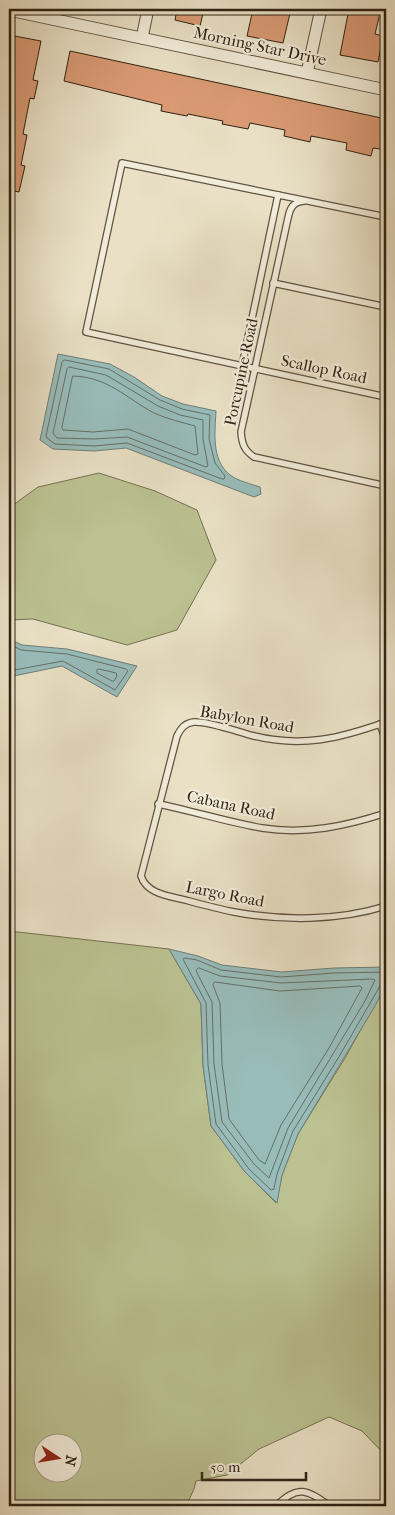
<svg xmlns="http://www.w3.org/2000/svg" width="395" height="1515" viewBox="0 0 395 1515" font-family="'IM FELL French Canon',serif">
<style>
.green{fill:#bbc191;stroke:#767252;fill-rule:evenodd}
.water{fill:#98bcba;stroke:#6e7e77}
.lines{fill:none;stroke-linecap:round;stroke-linejoin:round}
.shore{stroke:#646f66;stroke-width:1}
.building{fill:#d99a74;stroke:#302213}
.lane-casing{stroke:#5e5240;stroke-width:8}
.street-casing{stroke:#5e5240;stroke-width:13}
.lane{stroke:#f1ebd9;stroke-width:5.5}
.street{stroke:#f1ebd9;stroke-width:11}
.labels{text-anchor:middle;dominant-baseline:central;stroke-width:4.5;stroke-linejoin:round;paint-order:stroke}
.street-label{font-size:16px;fill:#302213;stroke:#f1ebd9}
</style>
<rect width="100%" height="100%" fill="#e9e0c5"/>
<filter id="stains"><feTurbulence type="fractalNoise" baseFrequency=".004" numOctaves="4"/><feColorMatrix values="0 0 0 0 .2 0 0 0 0 .09 0 0 0 0 .02 0 0 0 .5 -.17"/></filter>
<radialGradient id="worn" r=".72"><stop offset=".6" stop-color="#630" stop-opacity="0"/><stop offset="1" stop-color="#630" stop-opacity=".3"/></radialGradient>
<g class="green">
<path d="M99,473L155,491L197,510L216,560L177,630L127,645L33,619L9,620V508L38,487Z"/>
<path d="M9,931L169,949L201,1004L203,1066L211,1126L245,1172L276,1203L282,1175L298,1134L345,1058L386,984V1456L362,1431L329,1417L259,1449L227,1475L196,1481L194,1489L186,1506H9ZM42,1442H72V1472H42Z"/>
</g>
<g class="water">
<path d="M58,354L110,364L134,377L162,396L183,404L216,411C215,432 211,460 230,475C238,481 251,484 260,487L261,494L254,497L126,448L94,451L53,449L40,440Z"/>
<path d="M9,639L22,645L67,649L137,666L117,697L62,666L9,677Z"/>
<path d="M169,949L198,956L222,965L282,972L334,968L386,967V984L375,1006L298,1134L282,1175L277,1203L245,1172L211,1126L203,1065L201,1004Z"/>
</g>
<g class="lines">
<g class="shore">
<path d="M65,360L109,369L160,400L182,409L210,415L209,439L215,463L225,476L224,479H222L127,443L94,446L55,444L47,438L46,436L62,362Z"/>
<path d="M69,367L106,375L158,406L180,415L203,420V439L208,466L206,467L127,437L94,439L57,438L53,433L67,369Z"/>
<path d="M73,376C108,377 126,398 154,413C167,419 181,422 195,426L198,454L195,455L128,429L93,432L63,430L62,428Z"/>
<path d="M9,644L21,650L67,654L126,669L128,671L115,690L63,661L9,671"/>
<path d="M99,669L116,673L117,676L114,681H112L97,673V670Z"/>
<path d="M199,968L220,976L281,983L372,979L375,980L365,1001L288,1128L269,1178L254,1164L222,1122L214,1064L212,1002L196,971Z"/>
<path d="M386,972L334,973L281,977L221,970L197,960L185,958L183,959L206,1003L208,1065L216,1124L249,1169L271,1190L274,1189L277,1174L293,1131L340,1055L380,986L386,983"/>
<path d="M215,982L280,991L360,986L362,988L329,1048L281,1125L265,1164L259,1160L229,1119L222,1064L220,1003L213,985Z"/>
</g>
</g>
<g class="building">
<path d="M177,9H204L200,26L175,20Z"/>
<path d="M253,9H291L283,43L247,36Z"/>
<path d="M349,9H381L375,34L383,36L378,62L340,55Z"/>
<path d="M9,35L41,41L33,80L38,81L34,99L30,98L23,134L27,135L21,165L25,166L19,192L9,190Z"/>
<path d="M70,51L386,119V150L373,148L371,156L346,150L347,143L311,136L310,142L284,136L285,130L250,123L248,129L222,124L223,121L188,114L187,116L161,111L162,105L64,81Z"/>
</g>
<g class="lines">
<g class="lane-casing">
<g id="lane">
<path d="M304,201C293,202 290,208 288,218L241,432C242,444 244,450 254,457L386,486"/>
<path d="M386,217L122,163L86,332L386,397"/>
<path d="M273,283L386,307"/>
<path d="M242,366L278,195"/>
<path d="M386,722C341,738 302,748 254,736C238,732 209,721 194,722C185,723 181,728 177,736L141,876C147,895 171,896 189,901C204,905 219,909 234,912C283,921 338,921 386,906"/>
<path d="M380,724L386,741"/>
<path d="M158,804C193,811 227,822 262,828C305,835 346,826 386,813"/>
<path d="M276,1506C298,1484 307,1490 330,1506"/>
</g>
</g>
<g class="street-casing">
<g id="street">
<path d="M9,10L386,90"/>
<path d="M142,38L148,9"/>
<path d="M307,73L321,9"/>
</g>
</g>
<use href="#lane" class="lane"/>
<use href="#street" class="street"/>
</g>
<g class="labels">
<g class="street-label">
<text transform="translate(260 46) rotate(12)">Morning Star Drive</text>
<text transform="translate(324 369) rotate(12)">Scallop Road</text>
<text transform="translate(241 372) rotate(-78)">Porcupine Road</text>
<text transform="translate(247 719) rotate(10)">Babylon Road</text>
<text transform="translate(231 805) rotate(12)">Cabana Road</text>
<text transform="translate(225 894) rotate(11)">Largo Road</text>
</g>
</g>
<rect width="395" height="1515" fill="none" stroke="#e9e0c5" stroke-width="30"/>
<rect x="10" y="10" width="375" height="1495" fill="none" stroke="#302213" stroke-width="2.5"/>
<rect x="15" y="15" width="365" height="1485" fill="none" stroke="#302213"/>
<g transform="translate(58 1458) rotate(102)"><circle r="24" fill="#f1ebd9" stroke="#a49b8a"/>
<path d="M0-4L9 19L0 12L-9 19Z" fill="#8f2418"/>
<text y="-8" font-size="14" font-weight="bold" text-anchor="middle" fill="#302213">N</text>
</g>
<path d="M202 1472v8h104v-8" fill="none" stroke="#302213" stroke-width="2.5"/>
<text x="210" y="1472" font-size="15" fill="#302213" stroke="#f1ebd9" stroke-width="4" paint-order="stroke">50 m</text>
<rect width="100%" height="100%" filter="url(#stains)"/>
<rect width="100%" height="100%" fill="url(#worn)"/>
</svg>
